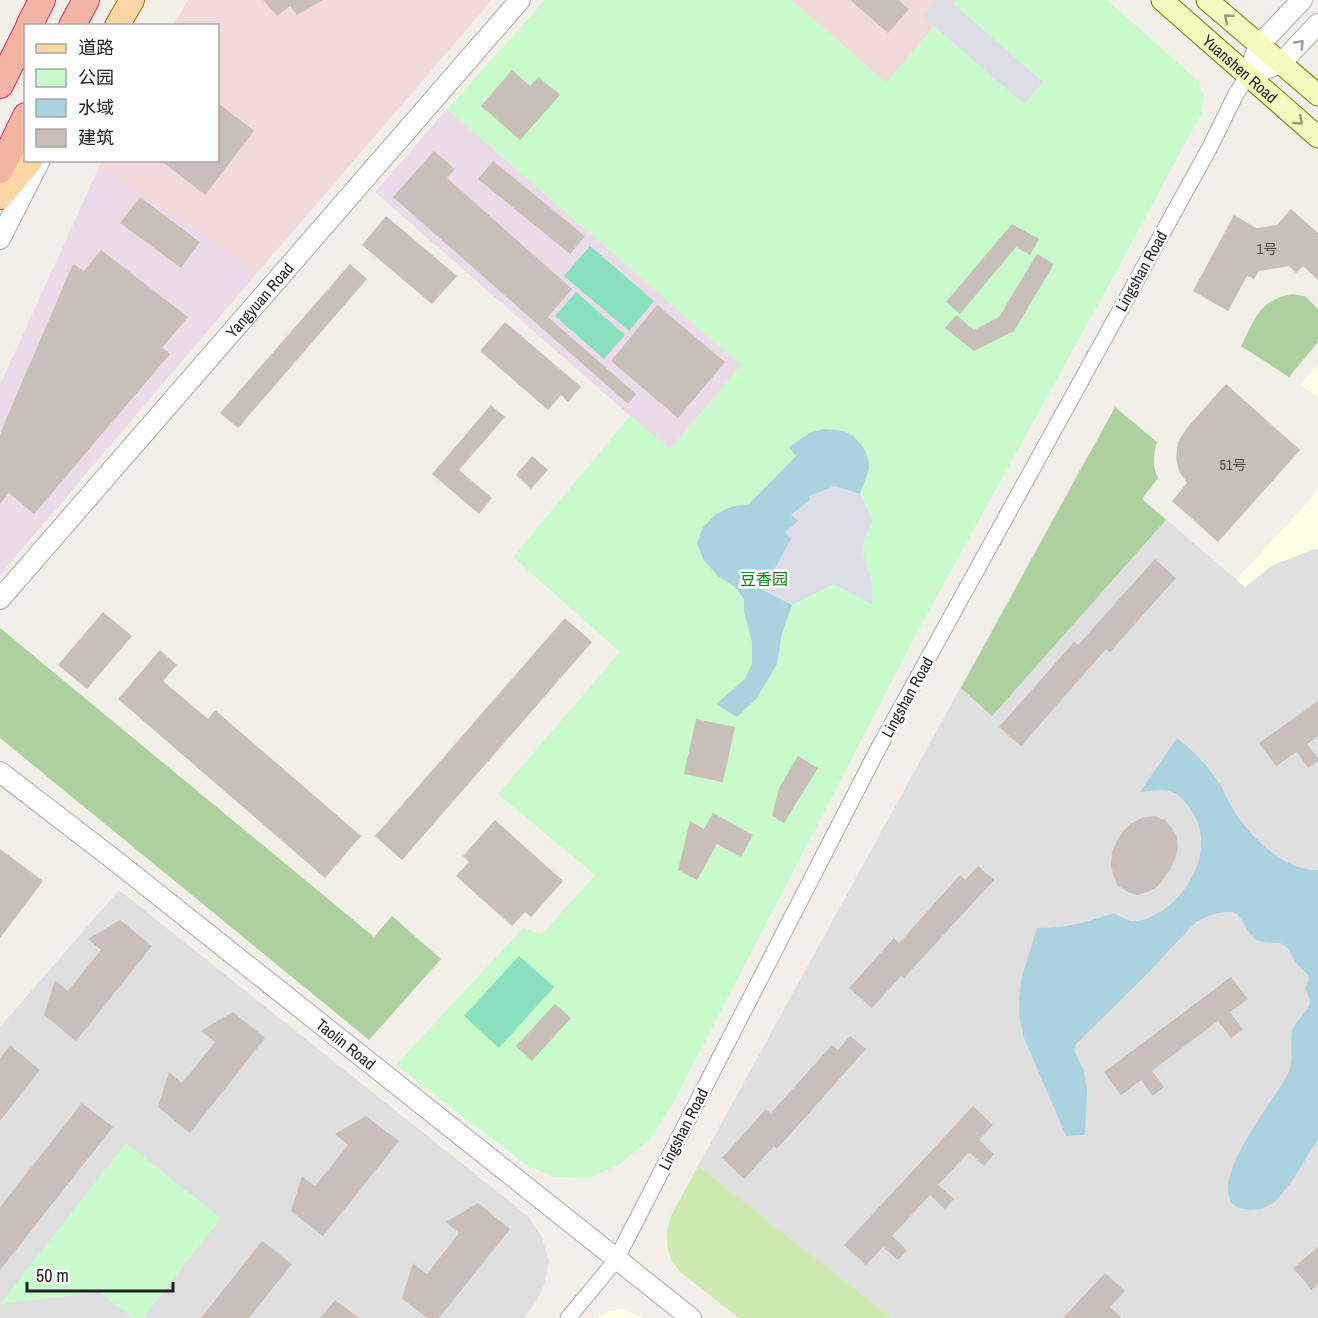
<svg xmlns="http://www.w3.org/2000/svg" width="1318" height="1318" viewBox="0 0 1318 1318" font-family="'Archivo Narrow','Noto Sans SC',sans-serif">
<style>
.residential{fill:#e0dfdf}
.commercial{fill:#f2dad9}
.industrial{fill:#ebdbe8}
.education{fill:#ffffe5}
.grass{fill:#cdebb0}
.forest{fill:#add19e}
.park{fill:#c8facc}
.pitch{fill:#88e0be}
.plaza{fill:#dddde8}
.water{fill:#aad3df}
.building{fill:#c7bfb8}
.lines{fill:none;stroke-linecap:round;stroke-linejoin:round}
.minor-casing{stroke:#a9a9a9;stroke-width:17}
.tertiary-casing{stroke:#a9a9a9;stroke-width:22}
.secondary-casing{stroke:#707d05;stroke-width:23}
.primary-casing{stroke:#a06b00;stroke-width:26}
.trunk-casing{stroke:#dc2a67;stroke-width:28}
.minor{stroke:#fff;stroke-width:15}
.tertiary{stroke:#fff;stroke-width:20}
.secondary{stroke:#f7fabf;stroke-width:21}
.primary{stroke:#fcd6a4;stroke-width:24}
.trunk{stroke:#f2b4a3;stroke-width:26}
.oneway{stroke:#979978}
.oneway2{stroke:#9c9c9c}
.labels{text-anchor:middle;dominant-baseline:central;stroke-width:5;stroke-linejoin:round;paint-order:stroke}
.number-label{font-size:14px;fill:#4b4948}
.street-label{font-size:16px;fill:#222;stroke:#fff}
.park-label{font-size:16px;fill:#0c8416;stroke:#fff}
</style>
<rect width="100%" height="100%" fill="#f2efe9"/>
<g class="residential">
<path d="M1089,453L1245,587L1273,565L1315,549H1318V1318H892L698,1166Z"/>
<path d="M119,890L529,1217L542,1238L549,1261L545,1283L536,1302L524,1318H0V1027Z"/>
</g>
<g class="commercial">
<path d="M188,0H492L258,272L100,165L102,160H218V26L173,25Z"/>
<path d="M791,0H957L886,83Z"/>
</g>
<g class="industrial">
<path d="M447,109L742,365L669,450L375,192Z"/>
<path d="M100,165L258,272L0,575V385Z"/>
</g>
<g class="education">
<path d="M1318,364V397L1300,385Z"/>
<path d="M1318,491V549H1314L1273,565L1245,587L1236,580Z"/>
<path d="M623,1309L642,1318H598L608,1311Z"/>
</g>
<path class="grass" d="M698,1166L892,1318H739L680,1272L671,1260L667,1246V1231L671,1216Z"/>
<g class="forest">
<path d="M1292,294L1305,296L1318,309V342L1289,377L1241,346C1255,319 1259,300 1292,294Z"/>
<path d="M1115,407L1157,442C1153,455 1152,465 1158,478L1142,499L1166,520L992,716L961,688Z"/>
<path d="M0,628L374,937L392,916L441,959L369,1040L0,738Z"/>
</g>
<g class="park">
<path d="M545,0H791L886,83L957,0H1107L1197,80L1204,96L1201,114L1112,279L921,625L673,1103L651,1138L620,1164L590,1178L554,1177L525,1164L396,1065L523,928L542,934L595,875L498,794L620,652L513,557L630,416L670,449L741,365L447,109Z"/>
<path d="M126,1143L221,1218L143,1318H133L99,1292L0,1304Z"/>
</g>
<g class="pitch">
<path d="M590,246L654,301L629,331L564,276Z"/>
<path d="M576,292L625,335L604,359L555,316Z"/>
<path d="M519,956L554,987L499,1048L464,1016Z"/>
</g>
<g class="plaza">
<path d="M936,0H949L1043,82L1024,104L922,16Z"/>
<path d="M835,486L860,494L873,521L865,537L862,550L872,582V604L834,584L792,605L763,590L790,539L784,532L791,515L810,500L808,496Z"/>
</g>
<g class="water">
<path d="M824,429C844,430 852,431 864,449C867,454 869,461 869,467C868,476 862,486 860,494L835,486L809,496L810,500L791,515L798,521L785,532L791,539L763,590L792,605L782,633L777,664L757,698L737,717L716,704L745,679L752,664V642L744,612V599L735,587L718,576L703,559L697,543L703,527L716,514L733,506L748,505L796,456L789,447L809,433Z"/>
<path d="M1177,738C1194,751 1209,767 1221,786C1224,791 1226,797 1229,802C1245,832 1282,871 1318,870V1139L1292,1181L1275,1202L1262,1209L1249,1210L1238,1208L1231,1202C1230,1198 1228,1193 1228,1189C1227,1163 1261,1116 1275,1094C1280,1087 1286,1079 1289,1071C1294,1057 1289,1042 1293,1029C1296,1020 1310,1010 1310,1002C1310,998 1307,993 1305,989L1309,979L1308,975L1297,964L1287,948L1280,943L1264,942L1256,940L1251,935L1238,915L1233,912H1225L1210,915L1196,922L1143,978L1076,1044L1074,1050L1084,1071L1087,1091L1085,1135L1066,1136L1024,1038L1020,1021L1019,998L1022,976L1037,928C1067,928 1087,922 1114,913C1119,916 1126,920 1131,921C1142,922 1153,916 1162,911C1194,889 1216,842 1189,807C1185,802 1179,794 1172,792C1163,788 1150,791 1140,792Z"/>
</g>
<g class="building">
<path d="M263,0H323L297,15L290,6L277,16Z"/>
<path d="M850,0H898L909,9L888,33Z"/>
<path d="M512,70L530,86L539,77L560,95L520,140L481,106Z"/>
<path d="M218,103L254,131L205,195L160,160H218Z"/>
<path d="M434,151L455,169L447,178L572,289L548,317L636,394L628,404L393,197Z"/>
<path d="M493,161L585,236L570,254L478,179Z"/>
<path d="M140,197L200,242L181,268L120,223Z"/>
<path d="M1291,209L1318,233V280L1303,266L1296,273L1289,266L1259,271L1254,279L1247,276L1228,311L1193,291L1234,215L1256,228L1277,225Z"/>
<path d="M386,216L457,276L432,304L362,245Z"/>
<path d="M1012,224L1039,239L1030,255L1016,247L960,314L946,302Z"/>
<path d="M101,250L188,317L162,348L170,354L34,514L9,493L0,504V435L7,417L73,264L84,271Z"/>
<path d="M1037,254L1054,264L1014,331L974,351L945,328L956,315L974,330L999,317Z"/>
<path d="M350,264L367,279L238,428L220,413Z"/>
<path d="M657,305L725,362L678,418L611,361Z"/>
<path d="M505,322L581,387L568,402L561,395L548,410L480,351Z"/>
<path d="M1226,384L1300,450L1218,542L1172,501L1187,483L1179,471L1176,458L1178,442L1186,429Z"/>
<path d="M491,405L505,417L459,470L492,498L479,514L432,474Z"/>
<path d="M532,456L548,470L531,489L516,475Z"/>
<path d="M1155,559L1176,578L1110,652L1106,649L1021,746L999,727L1074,642L1078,645Z"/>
<path d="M103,612L132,636L87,689L58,665Z"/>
<path d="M565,618L592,642L402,860L375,836Z"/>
<path d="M160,650L177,665L163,681L208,719L215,710L361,836L325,878L118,699Z"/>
<path d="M1318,701V736L1307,744L1318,758V761L1308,768L1297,752L1276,766L1259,743Z"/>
<path d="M696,719L735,727L723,782L684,774Z"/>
<path d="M798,756L818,768L784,823L772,816L779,788Z"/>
<path d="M713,813L753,835L741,857L717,844L697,880L678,870L690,821L704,829Z"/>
<path d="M1154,816L1165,820L1172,828L1177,837L1178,848L1175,859L1170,870L1157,887L1148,892L1137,895L1128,892L1117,885L1113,875L1111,863L1112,852L1117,841L1123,831L1132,823L1142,818Z"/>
<path d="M495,820L563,881L531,917L525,912L512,926L456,876L469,862L463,856Z"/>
<path d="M0,849L43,881L0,938Z"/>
<path d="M978,866L994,880L904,978L901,976L872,1008L849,988L894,938L899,943L960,875L965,880Z"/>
<path d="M120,920L152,946L76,1041L44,1015L55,980L68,991L101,950L88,939Z"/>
<path d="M1231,977L1248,999L1230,1012L1243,1029L1231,1038L1218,1021L1152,1071L1164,1087L1153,1096L1141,1080L1121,1095L1104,1072Z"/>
<path d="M555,1004L571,1018L532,1061L516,1046Z"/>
<path d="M233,1012L265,1038L190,1133L158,1107L169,1072L182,1083L215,1042L201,1031Z"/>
<path d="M850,1036L866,1049L777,1149L774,1146L744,1179L722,1158L766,1109L771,1113L832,1045L838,1050Z"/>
<path d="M10,1045L40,1070L0,1121V1058Z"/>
<path d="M82,1103L113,1127L0,1270V1207Z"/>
<path d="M973,1106L993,1125L979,1140L994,1154L984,1166L969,1152L938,1185L954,1199L945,1209L930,1195L892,1236L907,1250L898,1260L883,1247L866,1265L844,1245Z"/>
<path d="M366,1116L399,1141L323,1236L291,1211L302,1176L315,1186L348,1145L335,1134Z"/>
<path d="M478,1203L510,1229L439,1318H427L402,1298L413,1263L427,1274L459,1233L446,1222Z"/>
<path d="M262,1241L292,1264L249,1318H201Z"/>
<path d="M1318,1247V1284L1312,1290L1293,1268Z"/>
<path d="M1105,1273L1125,1291L1110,1307L1122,1318H1063Z"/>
<path d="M335,1300L359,1318H320Z"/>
</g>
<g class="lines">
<g class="minor-casing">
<path id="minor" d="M568,1318L616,1260L878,749L1210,147L1236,94L1248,76"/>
</g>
<g class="tertiary-casing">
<g id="tertiary">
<path d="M1248,76L1259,45L1302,0"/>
<path d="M1248,76L1281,63L1318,24"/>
<path d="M0,239L40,160"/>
<path id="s1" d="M0,599L520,0"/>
<path id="s2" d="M0,772L117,862L691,1318"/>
</g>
</g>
<g class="secondary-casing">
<g id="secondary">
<path id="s3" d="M1162,0L1318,137"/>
<path d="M1207,0L1318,95"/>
</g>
</g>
<g class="primary-casing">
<g id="primary">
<path d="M117,26L132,0"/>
<path d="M0,197L31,160"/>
</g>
</g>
<g class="trunk-casing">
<g id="trunk">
<path d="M29,26L42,0"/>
<path d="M72,26L86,0"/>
<path d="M0,85L26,33"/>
<path d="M0,170L26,116"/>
</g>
</g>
<use href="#minor" class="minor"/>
<use href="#tertiary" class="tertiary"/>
<use href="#secondary" class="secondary"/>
<use href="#primary" class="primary"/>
<use href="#trunk" class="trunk"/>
</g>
<defs><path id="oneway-chevron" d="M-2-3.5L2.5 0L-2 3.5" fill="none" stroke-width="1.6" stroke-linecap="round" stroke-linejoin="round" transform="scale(1.5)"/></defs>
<g class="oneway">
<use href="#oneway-chevron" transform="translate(1228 18) rotate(-139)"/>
<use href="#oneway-chevron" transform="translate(1299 121) rotate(41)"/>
</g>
<use class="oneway2" href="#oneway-chevron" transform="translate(1300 44) rotate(-46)"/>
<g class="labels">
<g class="number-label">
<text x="1267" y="249">1号</text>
<text x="1233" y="465">51号</text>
</g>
<g class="street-label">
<text stroke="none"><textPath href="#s3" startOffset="104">Yuanshen Road</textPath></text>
<text transform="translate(1141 271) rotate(-61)">Lingshan Road</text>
<text stroke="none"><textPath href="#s1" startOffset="396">Yangyuan Road</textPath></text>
<text transform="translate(907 697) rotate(-61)">Lingshan Road</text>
<text stroke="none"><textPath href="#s2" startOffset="440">Taolin Road</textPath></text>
<text transform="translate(683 1129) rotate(-63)">Lingshan Road</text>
</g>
<g class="park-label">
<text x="764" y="579">豆香园</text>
</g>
</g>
<rect x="24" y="24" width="195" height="138" fill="#ffffff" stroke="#a7a7a7" stroke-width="1.5"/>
<rect x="36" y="44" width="30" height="9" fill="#fcd6a4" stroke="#a7a7a7" stroke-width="1.5"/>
<text x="78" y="54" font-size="18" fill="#222222">道路</text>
<rect x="36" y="69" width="30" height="18" fill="#c8facc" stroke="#a7a7a7" stroke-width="1.5"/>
<text x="78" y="84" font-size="18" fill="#222222">公园</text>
<rect x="36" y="99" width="30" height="18" fill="#aad3df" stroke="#a7a7a7" stroke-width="1.5"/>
<text x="78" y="114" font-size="18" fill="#222222">水域</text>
<rect x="36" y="129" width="30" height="18" fill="#c7bfb8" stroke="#a7a7a7" stroke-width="1.5"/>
<text x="78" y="144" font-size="18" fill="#222222">建筑</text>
<path d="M27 1282v9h146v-9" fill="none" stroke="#222222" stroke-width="3"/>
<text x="36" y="1282" font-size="18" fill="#222222" stroke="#ffffff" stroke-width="4.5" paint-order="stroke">50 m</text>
</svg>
